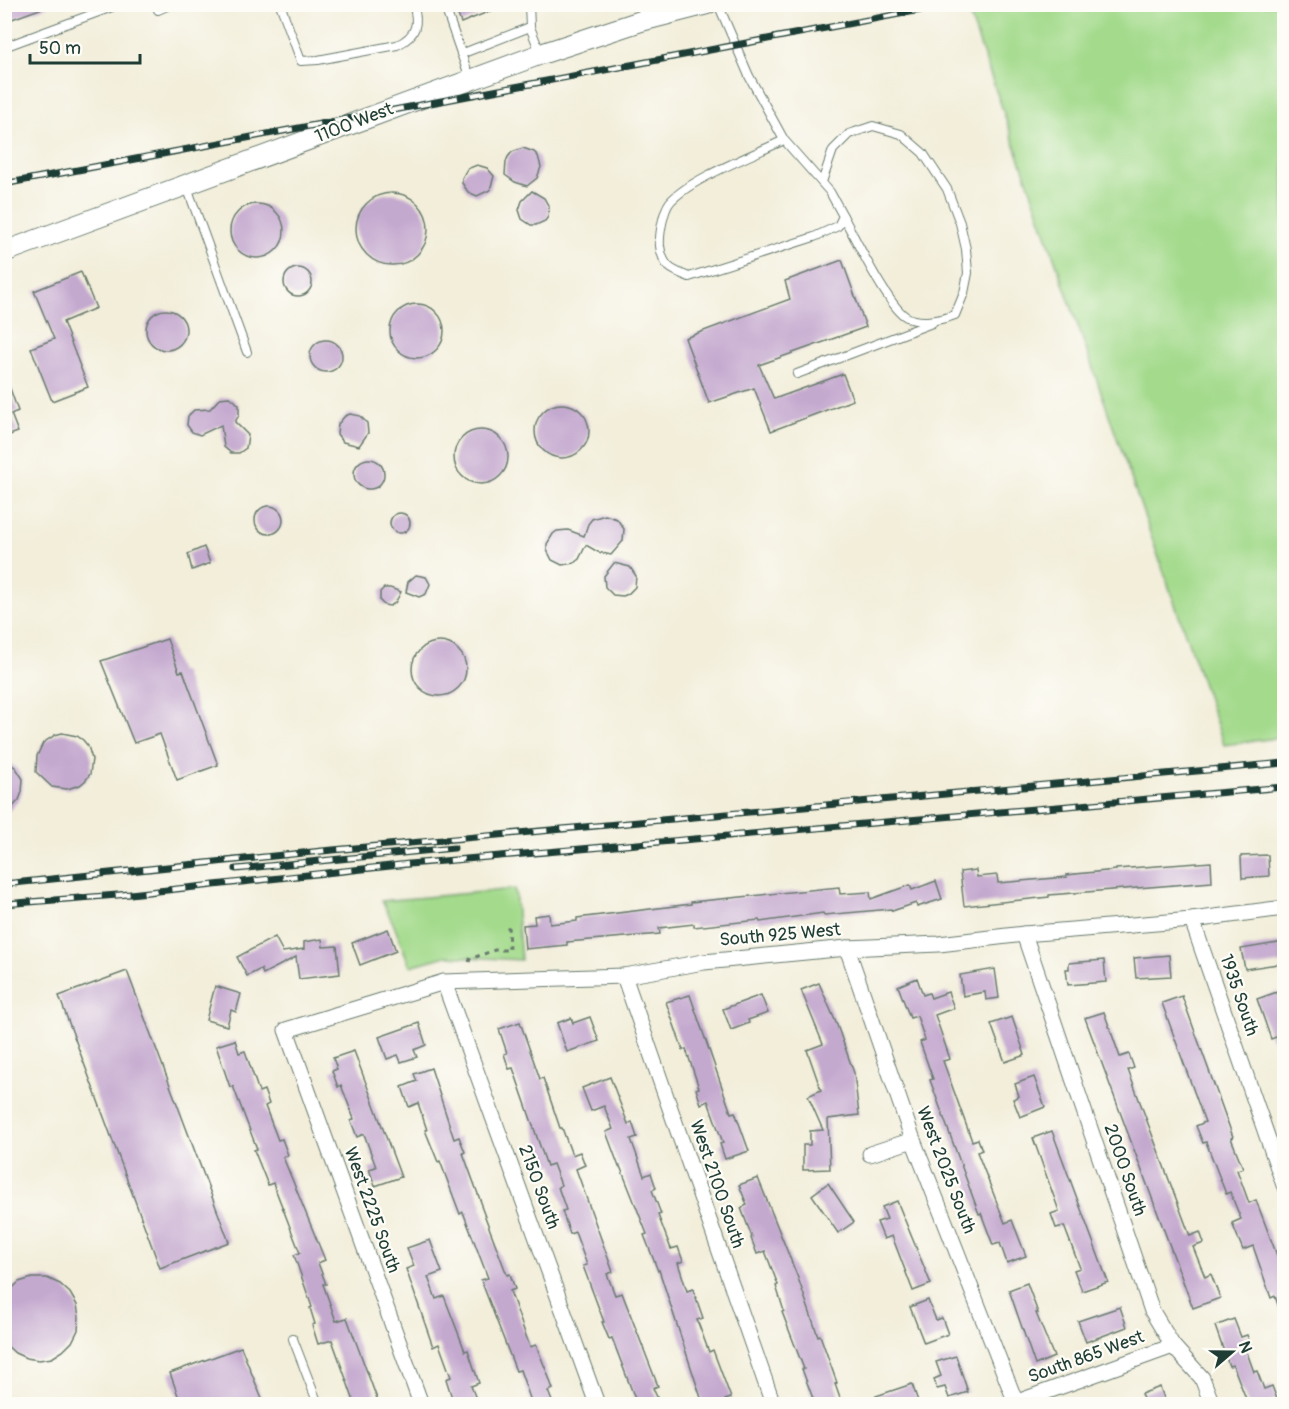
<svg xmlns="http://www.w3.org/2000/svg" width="1289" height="1409" viewBox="0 0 1289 1409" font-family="Pangolin,sans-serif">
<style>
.green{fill:#a3da8b;stroke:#618c60;stroke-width:1.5}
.building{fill:#c4a9cf}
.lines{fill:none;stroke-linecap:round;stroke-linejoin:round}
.service-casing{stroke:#697b6e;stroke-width:10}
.minor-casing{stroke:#697b6e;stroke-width:17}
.tertiary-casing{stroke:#697b6e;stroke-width:22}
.path{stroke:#697b6e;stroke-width:3;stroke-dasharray:4.5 4.5;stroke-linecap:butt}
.service{stroke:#fff;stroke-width:8}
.minor{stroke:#fff;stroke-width:15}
.tertiary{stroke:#fff;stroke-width:20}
.rail-casing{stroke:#1f3d34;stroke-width:7}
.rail{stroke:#fdfcf7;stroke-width:4.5;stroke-dasharray:14;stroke-linecap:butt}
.labels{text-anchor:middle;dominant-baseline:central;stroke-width:4.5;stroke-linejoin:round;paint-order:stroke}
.street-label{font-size:18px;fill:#1f3d34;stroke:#fdfcf7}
</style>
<rect width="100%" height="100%" fill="#fdfcf7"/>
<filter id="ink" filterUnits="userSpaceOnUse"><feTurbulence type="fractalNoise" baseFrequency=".0167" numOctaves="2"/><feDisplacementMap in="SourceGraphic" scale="12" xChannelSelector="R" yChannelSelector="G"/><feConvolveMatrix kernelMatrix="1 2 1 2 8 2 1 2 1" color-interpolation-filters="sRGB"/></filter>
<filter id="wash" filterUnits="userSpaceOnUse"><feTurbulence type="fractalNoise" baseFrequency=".008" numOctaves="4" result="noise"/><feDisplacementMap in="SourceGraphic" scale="24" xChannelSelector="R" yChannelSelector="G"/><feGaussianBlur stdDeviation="1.35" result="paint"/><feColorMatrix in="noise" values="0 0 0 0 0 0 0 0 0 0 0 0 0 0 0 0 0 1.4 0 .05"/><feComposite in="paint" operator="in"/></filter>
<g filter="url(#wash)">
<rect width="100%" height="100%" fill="#f2eeda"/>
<g class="green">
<path d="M1031,4L1284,5V737L1224,745L970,16Z"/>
<path d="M515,889L521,960L446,956L410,966L393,923L382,901Z"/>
</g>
<g id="blocks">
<g class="building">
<path d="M4,4H48V6L4,22Z"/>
<path d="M454,4H505V5L461,23Z"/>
<path d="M523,148L534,152L538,156L541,167L537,178L527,186L515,182L505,175L506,162L508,157L512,152Z"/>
<path d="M477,165L487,168L494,176L490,190L477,196L468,192L462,183V178L467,169Z"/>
<path d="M532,191L544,198L549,207L548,217L545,221L536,225H531L522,219L519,210L522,201Z"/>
<circle cx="392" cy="229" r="36"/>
<circle cx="257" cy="231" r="27"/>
<path d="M842,260L866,327L759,365L774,399L843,374L853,400L771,431L754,388L709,403L685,338L790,299L785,281Z"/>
<circle cx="298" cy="282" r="14"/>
<path d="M81,272L96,308L63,322L88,387L52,401L31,348L54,339L34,291Z"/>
<circle cx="417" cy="331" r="27"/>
<circle cx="166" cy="330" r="20"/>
<circle cx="326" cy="356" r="16"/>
<path d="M4,377H6L18,411L11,414L18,432L4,437Z"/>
<path d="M229,397L233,399L239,405V415L235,422L248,435L246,448L239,453H231L224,447L221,425L200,435L192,432L187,425L188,416L194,410L210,409L220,398Z"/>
<circle cx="562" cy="431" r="27"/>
<path d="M350,414L360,416L367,423L368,433L359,446L343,442L337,434L338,424L345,416Z"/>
<circle cx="481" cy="457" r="27"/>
<circle cx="369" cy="474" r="15"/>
<circle cx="269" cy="520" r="14"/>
<circle cx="400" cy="523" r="10"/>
<path d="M605,515L617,519L624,529L623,541L611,555L598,552L586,545L579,559L574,563L562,565L552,560L547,550V544L553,534L557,531L568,530L584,536L588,524L592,519Z"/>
<path d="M204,547L210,563L192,570L188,554Z"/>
<path d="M614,563L630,567L636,576L635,587L628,594L623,596L613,595L605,587L604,576Z"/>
<path d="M416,575L426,577L430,584L426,594L419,597L406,592L408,582Z"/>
<path d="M384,588H390L401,592L395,603L390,606L384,605L380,601V592Z"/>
<path d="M167,639L179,672L183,671L218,765L177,780L160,734L134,743L101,661Z"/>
<circle cx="439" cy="669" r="27"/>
<path d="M62,733L77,736L83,740L88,746L92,759L90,774L86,780L80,785L67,789L52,787L36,772L37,756L43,743L55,735Z"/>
<path d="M4,759L16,768L23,779L22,792L19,800L4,816Z"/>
<path d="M1268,855L1269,876L1242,878L1241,856Z"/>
<path d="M1211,862L1212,882L1049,895V897L964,906L960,872L976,870L977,877L997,875L998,883L1067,877L1066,875L1116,870V869Z"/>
<path d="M936,881L942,899L917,907L916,903L892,911L891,909L824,915L823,913L760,922L759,920L694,927V924L659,928L660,934L567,942V945L525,949L523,925L535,924L534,916L549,914L550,924L577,921V918L691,904V902L839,887L840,894L870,892L871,899L910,885L912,890Z"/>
<path d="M388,929L396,951L360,965L352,943Z"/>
<path d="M275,937L283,952L304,949V942L322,939L323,947L337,946L340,974L299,979L296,957L263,974L261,969L247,976L237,957Z"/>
<path d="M1284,942V963L1245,969L1241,949Z"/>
<path d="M1169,955L1171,976L1136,978L1134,958Z"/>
<path d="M1104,960L1106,982L1068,985L1066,969H1069V963Z"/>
<path d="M995,969L999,998L986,1000L985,992L963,996L960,975Z"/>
<path d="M127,971L229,1242L160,1268L59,996Z"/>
<path d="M917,978L923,995L929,993L931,998L948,992L954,1008L935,1015L950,1059L943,1061L972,1141L978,1139L982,1150L977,1152L1005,1223L1012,1220L1026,1256L1007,1263L1000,1243L993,1245L981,1213L979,1214L930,1080L933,1079L920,1042L925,1040L917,1016L910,1018L898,986Z"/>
<path d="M819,983L837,1025L854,1073L859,1115L828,1119L830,1169L803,1170V1145H810V1131L823,1130L808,1096L821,1090L807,1050L823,1044L801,990Z"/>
<path d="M215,986L241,994L236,1012L231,1010L227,1026L206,1020Z"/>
<path d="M1277,992L1284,1013V1034L1271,1039L1257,999Z"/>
<path d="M690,995L731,1113L735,1112L749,1151L725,1159L720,1144L723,1143L708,1101L701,1104L696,1089L699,1088L686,1049L683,1050L666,1002Z"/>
<path d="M761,995L768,1013L748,1020L749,1023L731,1030L723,1009Z"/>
<path d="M1182,996L1233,1137L1231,1138L1243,1168L1237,1170L1249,1203L1256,1200L1284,1274V1317H1282L1275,1296L1271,1298L1253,1246L1243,1250L1232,1223L1241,1219L1230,1192L1226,1194L1206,1142L1203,1143L1196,1126L1205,1122L1162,1003Z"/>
<path d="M1104,1012L1120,1057L1129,1054L1134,1068L1128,1070L1190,1236L1200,1232L1204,1243L1193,1247L1205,1277L1211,1274L1220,1298L1193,1308L1085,1018Z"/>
<path d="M590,1017L599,1041L567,1052L557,1023L571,1018L573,1023Z"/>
<path d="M1012,1017L1025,1055L1005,1062L991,1024Z"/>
<path d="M520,1022L540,1079L543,1078L560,1128H562L572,1155L580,1152L585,1165L576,1169L613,1272L607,1274L615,1295L622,1293L658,1386L653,1388L660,1404H637L612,1338L609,1339L602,1322H604L583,1266L587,1265L575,1232L570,1234L562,1211L566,1210L558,1187L561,1185L553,1164L547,1166L513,1068L509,1069L504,1054L507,1053L499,1029Z"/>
<path d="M419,1023L426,1045L414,1050L417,1057L401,1062L398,1055L387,1059L379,1037Z"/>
<path d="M235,1040L239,1053L245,1051L259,1092L264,1090L269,1104L265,1106L278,1140L282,1139L288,1155L283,1157L325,1260L318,1263L326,1284H323L336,1321L347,1318L379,1404H355L332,1340L318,1344L312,1325L315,1324L310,1308L312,1307L294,1255L300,1253L273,1183L268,1185L254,1150L257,1149L233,1086L230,1087L216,1046Z"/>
<path d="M354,1051L401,1177L375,1186L369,1169L376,1167L364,1134L357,1137L351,1121L354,1119L341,1085L338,1087L332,1071L337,1069L333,1058Z"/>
<path d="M431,1068L454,1139L459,1137L465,1152L463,1153L482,1205L481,1206L507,1275L510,1274L515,1289L510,1291L530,1347L536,1345L548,1375L553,1389L548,1391L553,1404H532L520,1370L516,1371L481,1280L488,1278L463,1212L460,1214L440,1161L438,1162L425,1130H427L418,1103L409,1107L402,1087L417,1081L414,1074Z"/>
<path d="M610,1077L628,1124L632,1122L637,1137L631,1139L644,1176L651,1173L656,1188L652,1190L661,1214L658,1215L671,1249L678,1247L683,1261L678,1263L687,1291L693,1289L703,1318L697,1320L709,1352L713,1350L731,1398L725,1400L727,1404H703L659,1270L658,1271L644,1235L647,1234L620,1166L619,1167L606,1132L613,1129L604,1106L591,1111L582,1088Z"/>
<path d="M1034,1077L1045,1107L1020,1117L1013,1099L1019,1096L1015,1084Z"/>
<path d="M1052,1131L1108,1282L1082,1291L1074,1270L1080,1268L1064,1226L1056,1228L1051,1214L1059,1211L1033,1138Z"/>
<path d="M758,1178L798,1278L818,1336L820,1335L837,1383L835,1384L842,1404H815L802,1369H804L782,1312L784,1311L776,1286L778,1285L765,1251L757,1254L751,1238L752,1237L741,1208L747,1205L739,1185Z"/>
<path d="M828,1183L854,1222L838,1233L812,1195Z"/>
<path d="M897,1201L931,1284L913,1291L892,1236L884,1239L877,1222L887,1219L882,1207Z"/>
<path d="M430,1240L442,1272L428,1277L436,1299L444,1296L465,1351L468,1350L479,1383L471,1386L478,1404H454L446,1379L451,1377L439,1344L433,1347L406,1269L414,1266L407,1248Z"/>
<path d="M32,1278H47L60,1284L70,1293L77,1305L79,1317L78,1330L72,1342L63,1351L52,1358L39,1360L26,1358L15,1353L4,1343V1296L19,1282Z"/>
<path d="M1027,1283L1038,1313H1036L1054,1357L1035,1365L1009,1290Z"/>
<path d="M928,1300L936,1320L942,1318L948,1334L924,1343L910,1307Z"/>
<path d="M1120,1307L1127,1327L1086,1342L1078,1321Z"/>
<path d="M1234,1319L1241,1337L1247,1335L1252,1348L1246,1350L1254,1372L1257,1371L1264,1389L1272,1386L1277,1399L1269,1402L1270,1404H1248L1233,1365L1229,1366L1215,1326Z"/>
<path d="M241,1347L264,1404H181L170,1373Z"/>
<path d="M956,1356L968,1392L949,1398L945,1387L937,1389L934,1379L941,1376L936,1362Z"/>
<path d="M912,1384L919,1404H858V1402Z"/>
<path d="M1160,1387L1166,1404H1145L1141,1394Z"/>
</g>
</g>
</g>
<g filter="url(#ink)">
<use href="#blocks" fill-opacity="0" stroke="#697b6e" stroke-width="1.5"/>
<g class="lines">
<g class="service-casing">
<g id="service">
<path d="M156,4L158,10L172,4"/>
<path d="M280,4L301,61L318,60L397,45C417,36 419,23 413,4"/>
<path d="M444,4L470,79"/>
<path d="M529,4L530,27L540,52"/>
<path d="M718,4L749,76L784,140L830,192L843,216L838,226L814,237L689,277C671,270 663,267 660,246C659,236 663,211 670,202C691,178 754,155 784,140"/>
<path d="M4,47L120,4"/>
<path d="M461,54L530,27"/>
<path d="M822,182L833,150L849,134L873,126L901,134L923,153L947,189L960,223L966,249L968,273L964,293L955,315C941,320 918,325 905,316C887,304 855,238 843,216"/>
<path d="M187,187L247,352"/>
<path d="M797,374L932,323"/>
<path d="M293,1339L318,1404"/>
</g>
</g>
<g class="minor-casing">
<g id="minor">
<path d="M1192,920L1284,1185"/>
<path d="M1024,934L1152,1311L1173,1346L1202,1378L1212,1404"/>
<path d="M847,948L913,1140L1016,1403"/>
<path d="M624,976L773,1404"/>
<path d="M444,982L597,1404"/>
<path d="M870,1154L913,1140"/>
<path d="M421,1404L286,1030L444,982L624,976L704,962L847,948L939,944L1024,934L1192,920L1284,908"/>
<path d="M1012,1404L1173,1346"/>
</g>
</g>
<g class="tertiary-casing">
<path id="tertiary" d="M4,252L541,54L641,21L707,4"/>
</g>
<path class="path" d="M469,962L470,959L495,950H509L508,926"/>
<use href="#service" class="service"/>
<use href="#minor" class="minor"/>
<use href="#tertiary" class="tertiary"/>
<g class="rail-casing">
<g id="rail">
<path d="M4,184L952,4"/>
<path d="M236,869L454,848"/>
<path d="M4,884L322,851L1284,763"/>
<path d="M4,904L130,894L409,864L1284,787"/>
</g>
</g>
<use href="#rail" class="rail"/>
</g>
</g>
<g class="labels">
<g class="street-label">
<text transform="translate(354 123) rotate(-21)">1100 West</text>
<text transform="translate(780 935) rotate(-5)">South 925 West</text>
<text transform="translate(1239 995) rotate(71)">1935 South</text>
<text transform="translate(946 1170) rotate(69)">West 2025 South</text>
<text transform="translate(1125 1170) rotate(71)">2000 South</text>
<text transform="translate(717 1184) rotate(71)">West 2100 South</text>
<text transform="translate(539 1187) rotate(70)">2150 South</text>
<text transform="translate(372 1210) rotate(70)">West 2225 South</text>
<text transform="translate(1086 1357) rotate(-20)">South 865 West</text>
</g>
</g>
<rect width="1289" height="1409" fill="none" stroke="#fdfcf7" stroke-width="24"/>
<g transform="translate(1232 1352) rotate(70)" stroke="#fdfcf7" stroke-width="4.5" paint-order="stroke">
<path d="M0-4.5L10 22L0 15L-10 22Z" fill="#1f3d34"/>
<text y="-9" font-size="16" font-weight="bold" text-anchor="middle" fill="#1f3d34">N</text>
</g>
<path d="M30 54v9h110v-9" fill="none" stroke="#1f3d34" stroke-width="3"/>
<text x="39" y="54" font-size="18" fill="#1f3d34" stroke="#fdfcf7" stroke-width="4.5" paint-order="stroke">50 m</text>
</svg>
